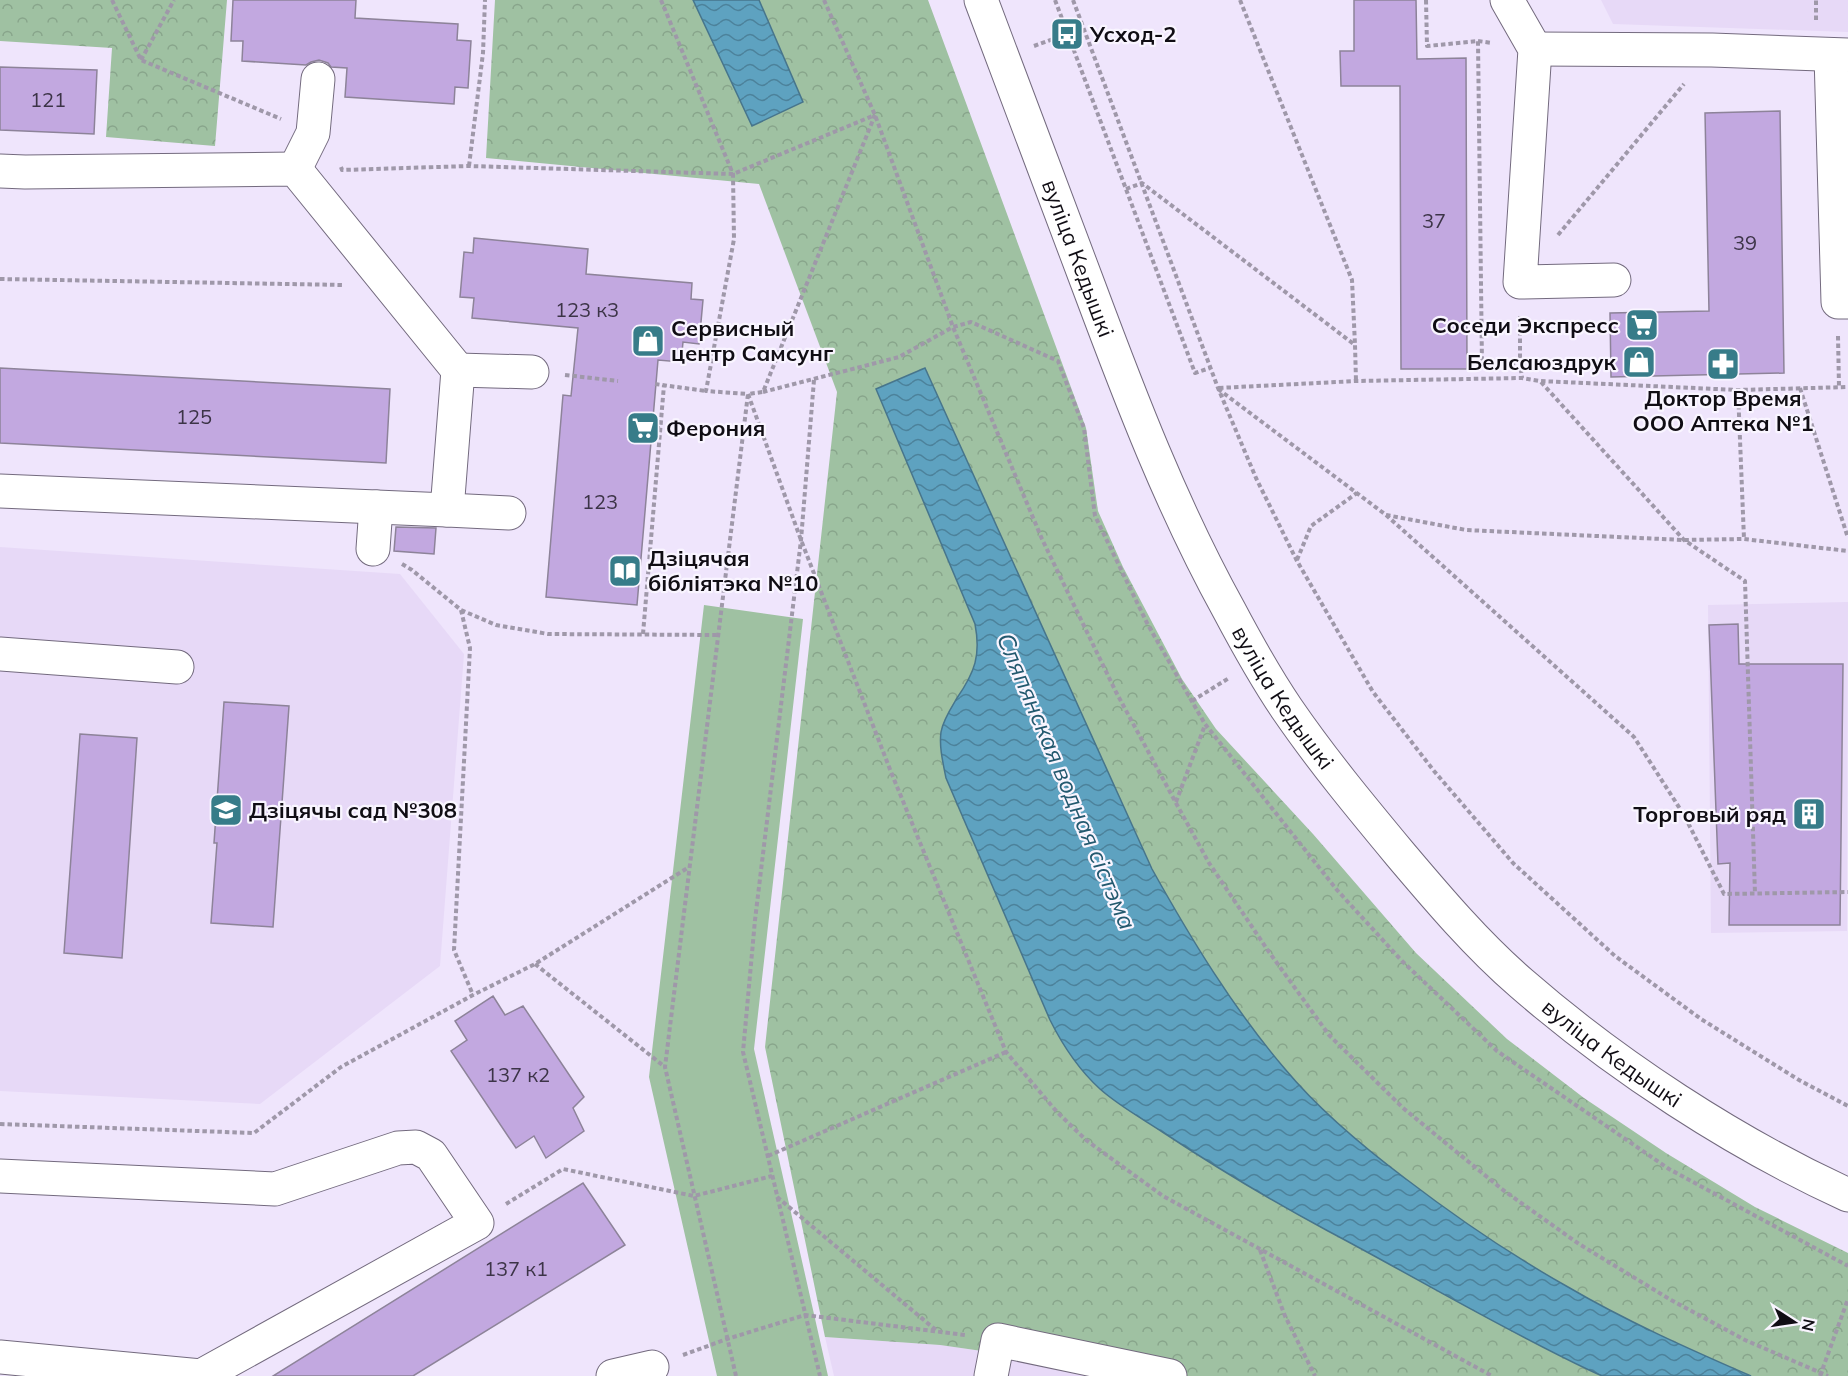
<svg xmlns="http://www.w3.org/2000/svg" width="1848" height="1376" viewBox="0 0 1848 1376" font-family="Mulish,sans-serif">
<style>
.built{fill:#e7d9f7}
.grass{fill:#9fc1a2}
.forest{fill:url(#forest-crowns)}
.water{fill:url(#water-waves);stroke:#47758c;stroke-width:1.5}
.building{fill:#c2a8e0;stroke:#8d8399;stroke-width:1.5}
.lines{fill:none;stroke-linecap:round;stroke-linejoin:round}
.minor-casing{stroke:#736a7e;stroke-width:35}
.path{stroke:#9f98a9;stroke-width:4;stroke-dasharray:4.5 3;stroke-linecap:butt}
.minor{stroke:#fff;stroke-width:33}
.labels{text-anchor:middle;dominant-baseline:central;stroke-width:4.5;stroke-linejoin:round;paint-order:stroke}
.number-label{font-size:20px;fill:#3c3447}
.poi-label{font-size:22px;font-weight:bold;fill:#100d14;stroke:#f9f5ff;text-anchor:start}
.street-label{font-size:22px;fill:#100d14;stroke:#f9f5ff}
.water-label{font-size:24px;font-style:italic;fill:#23596f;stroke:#f9f5ff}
</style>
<defs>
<pattern id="forest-crowns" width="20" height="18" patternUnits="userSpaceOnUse" patternTransform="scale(1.5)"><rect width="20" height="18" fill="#9fc1a2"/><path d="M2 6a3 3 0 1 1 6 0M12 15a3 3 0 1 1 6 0" fill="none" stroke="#88a58b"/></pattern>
<pattern id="water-waves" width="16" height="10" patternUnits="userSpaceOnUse" patternTransform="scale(1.5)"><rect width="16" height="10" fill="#5ea2c0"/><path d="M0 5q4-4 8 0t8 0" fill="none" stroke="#4c829b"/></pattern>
</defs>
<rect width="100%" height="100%" fill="#efe5fc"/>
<g class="built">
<path d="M1601,0H1848V32L1613,24Z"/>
<path d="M0,547L400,574L464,654L440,966L260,1104L0,1091Z"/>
<path d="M1848,602L1847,931L1711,933L1708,605Z"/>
<path d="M825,1337L940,1345L996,1353L1104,1376H834Z"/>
</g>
<path class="grass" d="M704,605L803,619L754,1049L828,1376H717L649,1077Z"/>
<g class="forest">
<path d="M0,0H227L215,146L106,137L112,48L0,41Z"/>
<path d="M495,0H928L1086,428L1098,511L1123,567L1182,679L1216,729L1313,834L1416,953L1507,1039L1584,1098L1666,1153L1755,1207L1848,1253V1376H1104L996,1353L940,1345L825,1337L765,1047L837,392L759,184L486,158Z"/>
</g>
<g class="water">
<path d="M693,0H759L803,102L752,126Z"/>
<path d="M925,368L1152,869C1191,939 1233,1008 1285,1069C1320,1111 1362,1146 1406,1179C1457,1218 1511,1255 1568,1287C1626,1321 1689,1349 1751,1376H1602L1589,1370C1500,1328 1415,1277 1328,1231C1272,1201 1217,1168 1164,1133C1143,1119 1119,1106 1100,1089C1078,1069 1063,1046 1050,1020L946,778C943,763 939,747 941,732C943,720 951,708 957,698C975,672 981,655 975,624L876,389Z"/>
</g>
<g class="building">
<path d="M233,0H356L355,18L458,24L457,40L471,41L468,88L455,87L454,104L345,97L347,68L331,67L328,63L319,60L311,62L306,65L242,61L243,41H231Z"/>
<path d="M1354,0H1416L1417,59L1466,58L1467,369H1401L1400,86H1341L1340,51H1354Z"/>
<path d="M0,67L97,70L94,134L0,130Z"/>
<path d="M1780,111L1784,373L1611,377L1610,313L1709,311L1705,113Z"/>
<path d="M474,238L588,249L586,274L692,283L691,299L703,300L699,344L683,342L681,362L658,360L637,605L546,597L563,395L571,396L578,328L472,318L474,298L460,297L464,252L473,253Z"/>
<path d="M0,368L390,389L386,463L0,443Z"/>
<path d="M396,527L436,528L434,554L394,551Z"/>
<path d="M1738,624L1739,664H1843L1840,925H1729L1730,863L1718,864L1709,625Z"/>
<path d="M224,702L289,706L273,927L211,923L217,843H214Z"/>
<path d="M80,734L137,738L122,958L64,953Z"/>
<path d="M493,996L505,1015L523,1006L584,1097L573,1108L584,1131L546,1158L534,1136L516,1148L451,1051L467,1040L455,1021Z"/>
<path d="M583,1183L625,1245L413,1376H273Z"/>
</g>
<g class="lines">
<g class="minor-casing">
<g id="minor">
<path id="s1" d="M981,0C1017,96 1053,191 1089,287C1130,397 1172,507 1229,610C1247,644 1266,678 1287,709C1322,760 1361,807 1400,854C1438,899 1477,945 1521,983C1615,1065 1734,1143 1848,1195"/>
<path d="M1507,0L1535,49L1520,282L1614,280"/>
<path d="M1535,49L1712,50L1848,55"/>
<path d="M1831,55L1838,302H1848"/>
<path d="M295,169L313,133L318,79"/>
<path d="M0,171L25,172L295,169L458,370L447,510L0,491"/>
<path d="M458,370L532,372"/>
<path d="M447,510L509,513"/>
<path d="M373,549L376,507"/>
<path d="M0,654L177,667"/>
<path d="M0,1176L275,1189L398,1148L416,1147L431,1155L477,1223L201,1376L0,1357"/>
<path d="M613,1376L652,1367"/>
<path d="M991,1376L998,1340L1170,1376"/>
</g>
</g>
<g class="path">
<path d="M112,0L141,60L281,119"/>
<path d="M661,0L733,174L734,239L706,391L748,394L801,540L891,772L1006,1052L1057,1112L1086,1140L1163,1196L1492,1376"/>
<path d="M824,0L875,115L953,327L1042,539L1116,692L1176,803L1209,863L1269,952L1329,1035L1403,1108L1503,1190L1579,1244L1671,1300L1745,1340L1828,1376"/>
<path d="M1055,0L1195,373L1210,368"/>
<path d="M1073,0L1218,388L1256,478L1297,561L1373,692L1434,771L1513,863L1615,956L1701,1019L1799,1080L1848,1106"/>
<path d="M1240,0L1352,280L1355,345"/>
<path d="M1426,0L1427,46L1478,41L1482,365L1520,363"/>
<path d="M1816,20V0"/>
<path d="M1478,41L1492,43"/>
<path d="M1034,46L1067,34"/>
<path d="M141,60L174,0"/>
<path d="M469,166L483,53L485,0"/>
<path d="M341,167L342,170L469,166L733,174L875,115"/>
<path d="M1126,189L1142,183L1355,345L1356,381"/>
<path d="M1558,235L1684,84"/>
<path d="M0,279L344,285"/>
<path d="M1520,316V363L1522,378"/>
<path d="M1838,336L1839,387"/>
<path d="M565,375L618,381"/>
<path d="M814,380L801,540L755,920L743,1052L820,1376"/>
<path d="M1541,382L1684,540L1745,581L1755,894"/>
<path d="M655,384L706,391"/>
<path d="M1219,388L1356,381L1522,378L1540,381L1738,390L1848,387"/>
<path d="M1800,388L1848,538"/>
<path d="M1218,389L1386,515L1466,530L1684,540L1744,539L1848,551"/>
<path d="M1738,390L1744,539"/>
<path d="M763,392L899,357L953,327L971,322L1058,361L1084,428L1095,516L1148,625L1205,724L1337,890L1402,961L1497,1051L1669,1169L1848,1266"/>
<path d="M651,428H660"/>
<path d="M1386,515L1634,737L1684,815L1724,894L1848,892"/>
<path d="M1297,560L1311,526L1357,493"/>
<path d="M402,564L412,570L461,610L496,625L548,634L718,635"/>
<path d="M461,610L470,648L454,950L473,995"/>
<path d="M643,634L664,385"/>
<path d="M1192,701L1229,678"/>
<path d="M1176,802L1205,725"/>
<path d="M535,964L665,1067"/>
<path d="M0,1124L254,1133L341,1067L473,995L535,964L689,867"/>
<path d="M768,1156L1006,1052"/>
<path d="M777,1197L937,1331"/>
<path d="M506,1204L563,1169L694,1196L772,1176"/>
<path d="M1260,1250L1285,1316L1315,1376"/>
<path d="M683,1355L727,1339L805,1315L965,1335"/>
<path d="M736,1376L665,1067L748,394L763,392L875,115"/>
<path d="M1820,1376L1848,1299"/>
</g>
<use href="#minor" class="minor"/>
</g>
<defs>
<g id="bus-square" transform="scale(1.725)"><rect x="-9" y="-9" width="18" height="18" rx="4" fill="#377c89" stroke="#f9f5ff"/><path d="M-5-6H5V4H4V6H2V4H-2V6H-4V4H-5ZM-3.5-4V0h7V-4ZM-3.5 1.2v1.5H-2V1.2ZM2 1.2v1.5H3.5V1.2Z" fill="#fff"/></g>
<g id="supermarket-square" transform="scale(1.725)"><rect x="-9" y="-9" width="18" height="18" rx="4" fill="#377c89" stroke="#f9f5ff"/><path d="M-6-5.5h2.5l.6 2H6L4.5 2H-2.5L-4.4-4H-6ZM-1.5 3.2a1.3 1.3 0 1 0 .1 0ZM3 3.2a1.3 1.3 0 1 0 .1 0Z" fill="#fff"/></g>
<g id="shop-square" transform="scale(1.725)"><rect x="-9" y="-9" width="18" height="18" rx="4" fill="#377c89" stroke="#f9f5ff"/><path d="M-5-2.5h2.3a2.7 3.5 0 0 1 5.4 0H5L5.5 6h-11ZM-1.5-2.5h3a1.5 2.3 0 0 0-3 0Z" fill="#fff"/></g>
<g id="pharmacy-square" transform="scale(1.725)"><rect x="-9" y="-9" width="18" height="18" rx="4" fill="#377c89" stroke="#f9f5ff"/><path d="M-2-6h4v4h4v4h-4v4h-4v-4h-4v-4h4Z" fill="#fff"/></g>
<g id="library-square" transform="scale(1.725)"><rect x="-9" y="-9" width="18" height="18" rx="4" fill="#377c89" stroke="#f9f5ff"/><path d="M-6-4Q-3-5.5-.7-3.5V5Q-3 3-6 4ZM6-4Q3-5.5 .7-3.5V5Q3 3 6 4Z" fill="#fff"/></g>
<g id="school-square" transform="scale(1.725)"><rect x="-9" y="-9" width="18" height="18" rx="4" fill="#377c89" stroke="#f9f5ff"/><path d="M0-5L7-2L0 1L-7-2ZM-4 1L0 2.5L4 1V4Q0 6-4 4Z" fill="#fff"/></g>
<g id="building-square" transform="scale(1.725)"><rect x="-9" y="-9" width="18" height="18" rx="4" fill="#377c89" stroke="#f9f5ff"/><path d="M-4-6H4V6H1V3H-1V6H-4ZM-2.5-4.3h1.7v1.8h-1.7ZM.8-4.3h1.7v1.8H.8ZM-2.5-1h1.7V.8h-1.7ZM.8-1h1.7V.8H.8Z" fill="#fff"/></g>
</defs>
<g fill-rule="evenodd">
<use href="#bus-square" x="1067" y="34"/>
<use href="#supermarket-square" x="1642" y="325"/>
<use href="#shop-square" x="648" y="341"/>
<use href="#shop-square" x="1639" y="362"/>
<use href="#pharmacy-square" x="1723" y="364"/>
<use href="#supermarket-square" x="643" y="428"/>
<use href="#library-square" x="625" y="571"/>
<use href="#school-square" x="226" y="810"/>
<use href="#building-square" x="1809" y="814"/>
</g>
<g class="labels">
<g class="number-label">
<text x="48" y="99">121</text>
<text x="1434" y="220">37</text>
<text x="1745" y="242">39</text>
<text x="587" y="309">123 к3</text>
<text x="194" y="416">125</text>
<text x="600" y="501">123</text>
<text x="518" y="1074">137 к2</text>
<text x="516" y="1268">137 к1</text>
</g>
<g class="poi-label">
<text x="1090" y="34">Усход-2</text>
<text x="1619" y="325" text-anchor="end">Соседи Экспресс</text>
<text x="671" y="328">Сервисный<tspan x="671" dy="25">центр Самсунг</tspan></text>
<text x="1616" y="362" text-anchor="end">Белсаюздрук</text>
<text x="1723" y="398" text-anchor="middle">Доктор Время<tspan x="1723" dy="25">ООО Аптека №1</tspan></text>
<text x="666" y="428">Ферония</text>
<text x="648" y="558">Дзіцячая<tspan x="648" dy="25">бібліятэка №10</tspan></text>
<text x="249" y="810">Дзіцячы сад №308</text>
<text x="1786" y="814" text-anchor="end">Торговый ряд</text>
</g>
<g class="street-label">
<text stroke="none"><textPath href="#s1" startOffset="276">вуліца Кедышкі</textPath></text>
<text stroke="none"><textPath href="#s1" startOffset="762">вуліца Кедышкі</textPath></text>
<text stroke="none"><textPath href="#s1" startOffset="1250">вуліца Кедышкі</textPath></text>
</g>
<g class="water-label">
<text transform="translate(1067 781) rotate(67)">Сляпянская водная сістэма</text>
</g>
</g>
<g transform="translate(1794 1322) rotate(102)" stroke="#f9f5ff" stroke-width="4.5" paint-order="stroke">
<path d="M0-4.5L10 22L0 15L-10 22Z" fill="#100d14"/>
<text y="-9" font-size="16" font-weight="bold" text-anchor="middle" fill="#100d14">N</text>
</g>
</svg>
